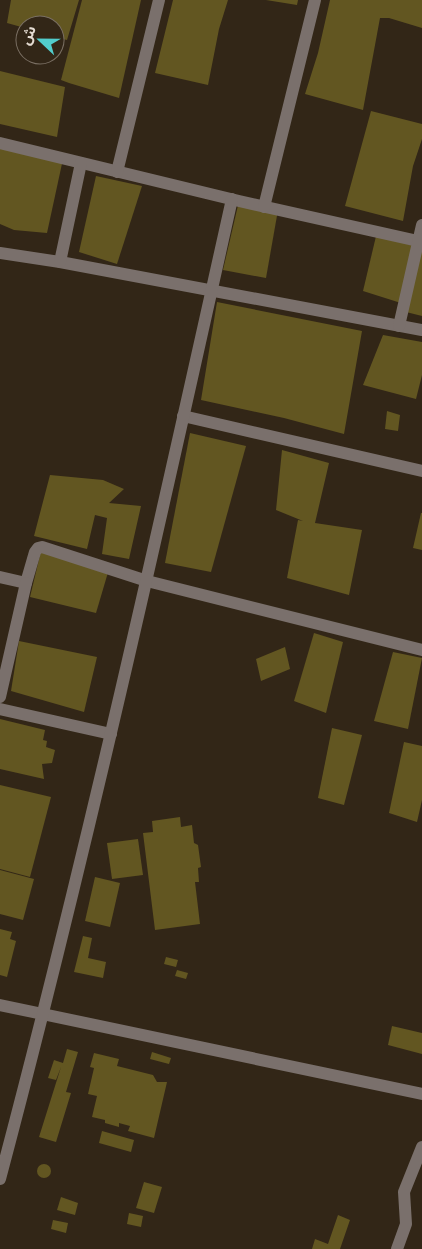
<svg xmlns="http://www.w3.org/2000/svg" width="422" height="1249" viewBox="0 0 422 1249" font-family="Overpass,'Noto Sans Arabic',sans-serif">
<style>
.building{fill:#625621}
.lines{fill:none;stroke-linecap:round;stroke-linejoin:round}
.minor{stroke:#7a706c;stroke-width:12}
</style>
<rect width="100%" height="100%" fill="#322617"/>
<g class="building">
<path d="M11,0H79L67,40L55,37V25H25V28L7,23Z"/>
<path d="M82,0H141L119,98L69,83L61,80Z"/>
<path d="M173,0H228L219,29L208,85L155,73Z"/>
<path d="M266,0H298L297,5Z"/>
<path d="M330,0H422V28L389,18H380L363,110L305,94L318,53Z"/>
<path d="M0,71L65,87L57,137L0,124Z"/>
<path d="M371,111L422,124V139L413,166L403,221L345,206Z"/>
<path d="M0,139L63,159L47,233L14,230L0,224Z"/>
<path d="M96,176L142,186L117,264L79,252Z"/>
<path d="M239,201L278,210L266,278L223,270Z"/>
<path d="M377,232L418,241L404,304L363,291Z"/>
<path d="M422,247V316L406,312Z"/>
<path d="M217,302L362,331L344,434L284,418L201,400Z"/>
<path d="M383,335L422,342V375L416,399L363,385Z"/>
<path d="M387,411L400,415L398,431L385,429Z"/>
<path d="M190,433L246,446L211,572L165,563Z"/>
<path d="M282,450L329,463L315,523L362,530L349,595L287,578L298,520L303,521L276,510Z"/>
<path d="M50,475L103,480L124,489L109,503L141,506L129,559L102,554L107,518L95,515L87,549L34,536Z"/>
<path d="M421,513H422V550L413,548Z"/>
<path d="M42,547L109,569L96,613L30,597Z"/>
<path d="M314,633L343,642L326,713L294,701Z"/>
<path d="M19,641L97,657L84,712L11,691Z"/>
<path d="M285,647L290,669L261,681L256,659Z"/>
<path d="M393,652L422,658L408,729L374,721Z"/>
<path d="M0,719L45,730L43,740L47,741L46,747L55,750L52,763L42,764L44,779L0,769Z"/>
<path d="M332,728L362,735L344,805L318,798Z"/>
<path d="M404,742L422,746V800L417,822L389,813Z"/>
<path d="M0,785L51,797L30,877L0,869Z"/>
<path d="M180,817L181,827L192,825L194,843L198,845L201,867L198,868L199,882H195L200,924L155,930L143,833L153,832L152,821Z"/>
<path d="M138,839L143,875L112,879L107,843Z"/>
<path d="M0,870L34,879L23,920L0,914Z"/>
<path d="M95,877L120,883L110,927L85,921Z"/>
<path d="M0,929L12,932L10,939L16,941L7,977L0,975Z"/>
<path d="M83,936L92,938L88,958L106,962L103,978L74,972Z"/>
<path d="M166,957L178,960L176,967L164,964Z"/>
<path d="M177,970L188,973L186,979L175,976Z"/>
<path d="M392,1026L422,1033V1054L388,1045Z"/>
<path d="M67,1049L78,1052L66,1092L71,1093L56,1142L39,1137L61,1067L56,1080L48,1078L54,1060L63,1063Z"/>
<path d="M152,1052L171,1058L169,1064L150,1059Z"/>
<path d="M94,1053L119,1059L117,1066L153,1075L157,1082H167L154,1138L128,1131L130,1126L119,1123V1127L105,1123V1120L92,1117L97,1096L88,1094L94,1068L90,1067Z"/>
<path d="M102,1131L134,1140L131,1152L99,1143Z"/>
<circle cx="44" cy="1171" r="7"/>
<path d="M144,1182L162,1187L154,1213L136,1208Z"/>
<path d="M61,1197L78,1203L75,1215L57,1210Z"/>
<path d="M129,1213L143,1216L141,1227L127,1224Z"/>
<path d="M338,1215L350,1220L340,1249H312L315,1239L328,1244Z"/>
<path d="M53,1220L68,1223L66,1233L51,1229Z"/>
</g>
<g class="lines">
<g class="minor">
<path d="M0,143L239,201L418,241"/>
<path d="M117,172L159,0"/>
<path d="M264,207L315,0"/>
<path d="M0,253L60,262L422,330"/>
<path d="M60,262L81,163"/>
<path d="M399,326L422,225"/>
<path d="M183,416L422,471"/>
<path d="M0,577L26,583L35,552L38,548L42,547L147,581L422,650"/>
<path d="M0,697L26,583"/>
<path d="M0,709L111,734"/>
<path d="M0,1005L422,1094"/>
<path d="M0,1179C86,855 159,527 232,199"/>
<path d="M397,1249L406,1224L404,1192L422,1147"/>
</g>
</g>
<g transform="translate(40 40) rotate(292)"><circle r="24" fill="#322617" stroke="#7a6f63"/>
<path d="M0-4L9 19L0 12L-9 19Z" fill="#52cdcc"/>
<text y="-8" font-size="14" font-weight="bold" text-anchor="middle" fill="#e6ddd4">ش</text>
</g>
</svg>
